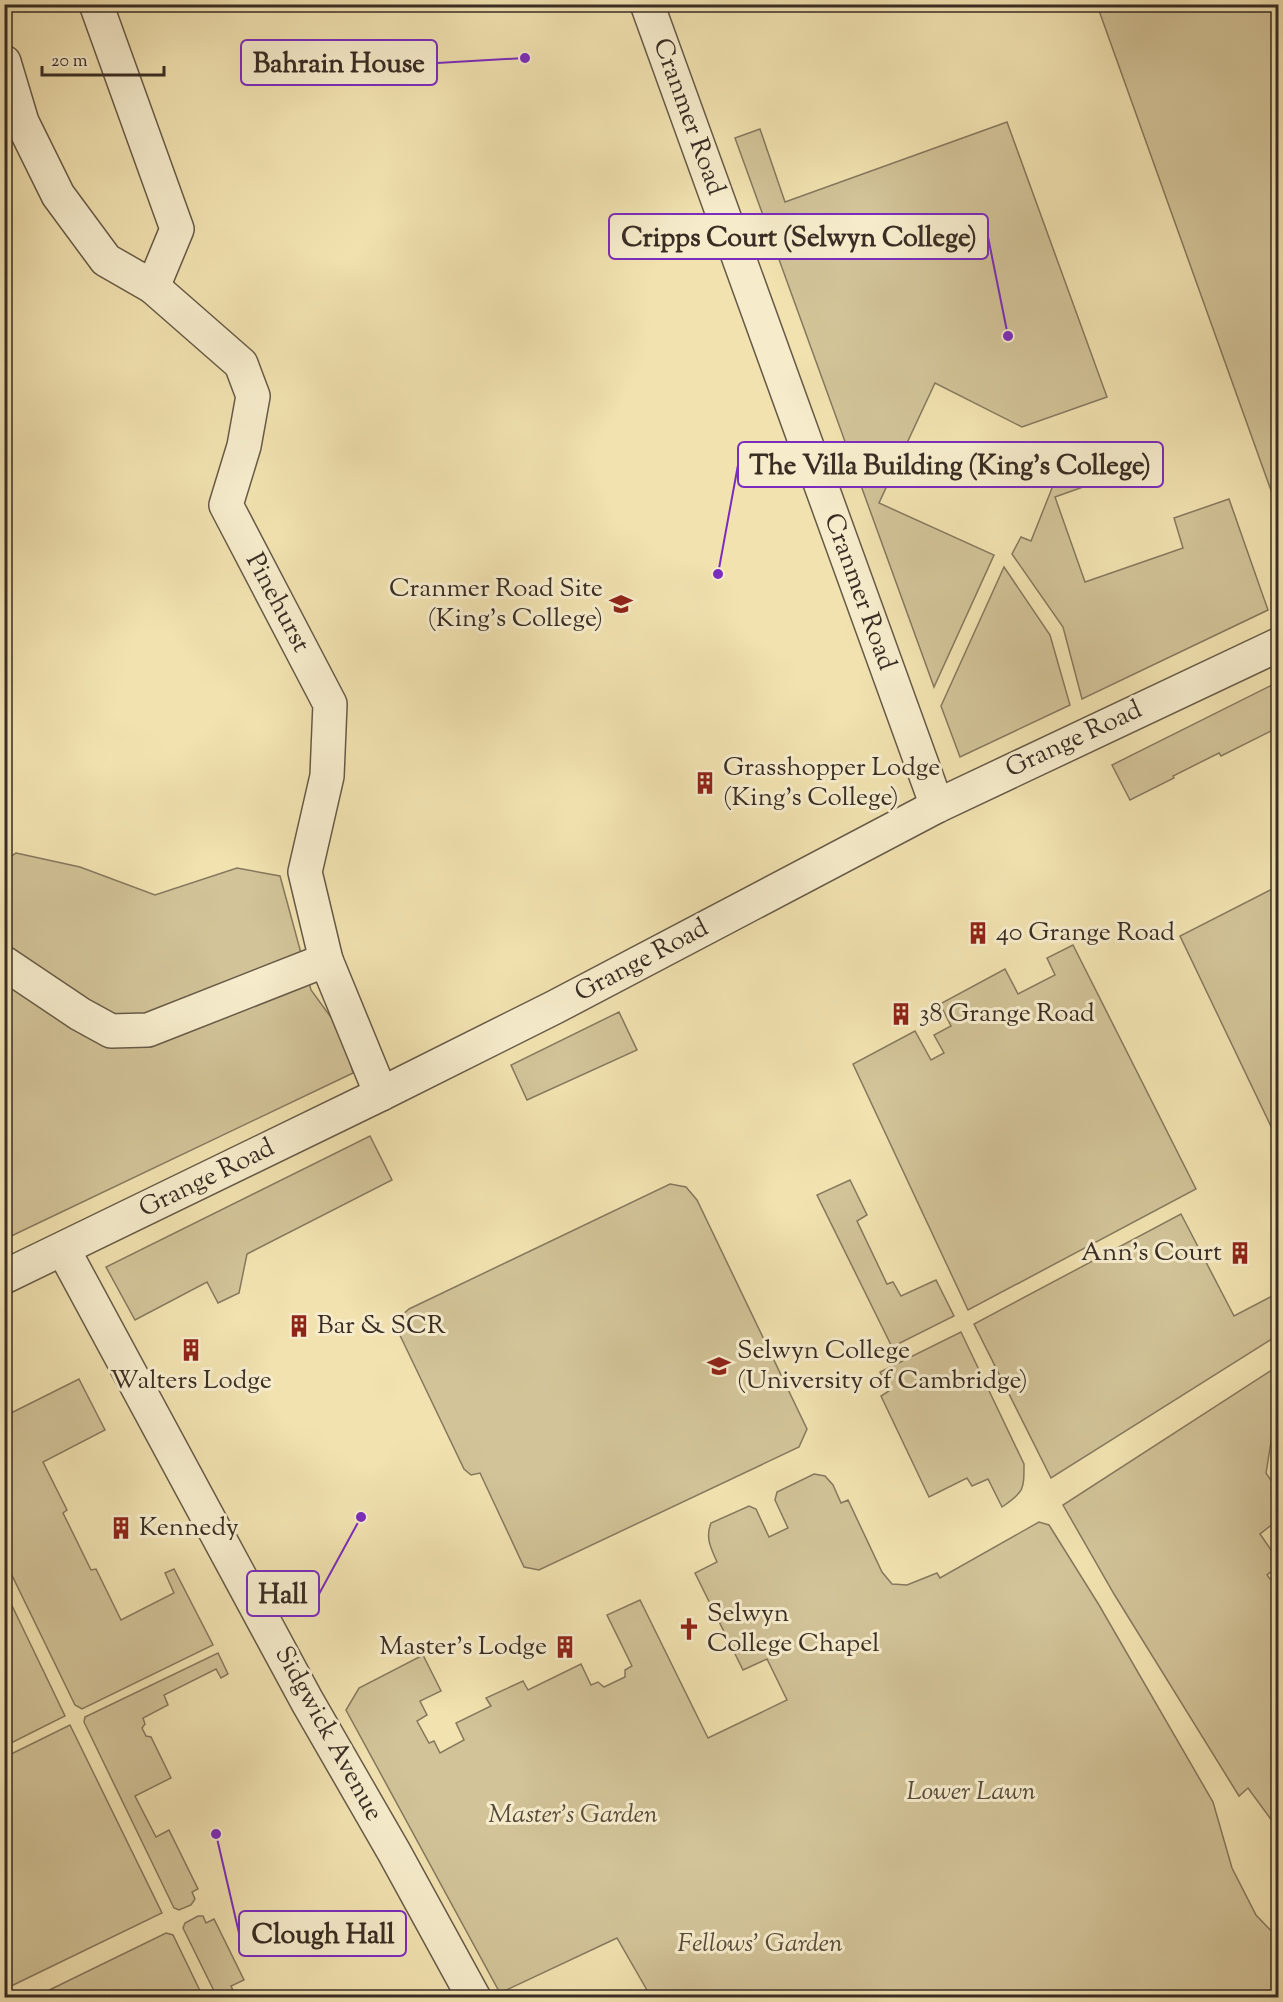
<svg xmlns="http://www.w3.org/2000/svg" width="1283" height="2002" viewBox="0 0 1283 2002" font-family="'Sorts Mill Goudy',serif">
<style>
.green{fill:#d2c398;stroke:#86785e;stroke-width:1.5}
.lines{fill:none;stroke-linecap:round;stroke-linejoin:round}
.minor-casing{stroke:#675a47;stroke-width:36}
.tertiary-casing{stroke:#675a47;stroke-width:36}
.minor{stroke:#f6eccc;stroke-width:33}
.tertiary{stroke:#f6eccc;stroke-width:33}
.labels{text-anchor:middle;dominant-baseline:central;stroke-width:6;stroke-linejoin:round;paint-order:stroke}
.street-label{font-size:26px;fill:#392d24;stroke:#f6eccc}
.poi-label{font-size:26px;fill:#392d24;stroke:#f6eccc;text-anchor:start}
.park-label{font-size:26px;font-style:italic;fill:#584b3b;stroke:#f6eccc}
.leader{fill:none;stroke:#7b2cbf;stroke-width:2}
.callout-dot{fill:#7b2cbf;stroke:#f6eccc;stroke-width:2}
.callout{fill:#f6eccc;stroke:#7b2cbf;stroke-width:2}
.callout-label{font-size:27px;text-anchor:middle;font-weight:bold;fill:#392d24}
</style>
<rect width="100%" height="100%" fill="#f1e2b0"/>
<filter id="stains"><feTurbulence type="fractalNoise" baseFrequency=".00333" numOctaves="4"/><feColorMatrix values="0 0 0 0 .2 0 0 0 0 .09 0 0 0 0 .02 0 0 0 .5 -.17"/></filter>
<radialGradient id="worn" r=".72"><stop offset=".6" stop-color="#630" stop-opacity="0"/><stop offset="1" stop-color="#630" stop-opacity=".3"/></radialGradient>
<g class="green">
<path d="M1097,5H1278V510Z"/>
<path d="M1007,122L1107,397L1022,427L935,383L879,503L994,555L934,687L735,138L760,129L785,202Z"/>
<path d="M1089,461L1097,482L1055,497L1085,582L1183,548L1174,518L1229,499L1268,610L1082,699L1063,627L1012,554L1021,537L1031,541L1058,473Z"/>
<path d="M1004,567L1050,635L1070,705L960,757L941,706Z"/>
<path d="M1278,682V735L1276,736L1273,730L1221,756L1219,753L1173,776L1174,778L1130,800L1112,765Z"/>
<path d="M16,853L80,867L155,895L237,868L280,876L311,990L341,1031L353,1073L5,1239V860Z"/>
<path d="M1278,886V1141L1180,936Z"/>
<path d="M1073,945L1196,1189L968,1310L853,1064L915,1031L931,1060L944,1053L934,1035L951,1026L940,1004L1005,969L1018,994L1055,975L1047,958Z"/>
<path d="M619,1012L637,1050L527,1100L511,1065Z"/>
<path d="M370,1136L392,1180L247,1254L239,1293L218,1303L207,1282L135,1320L106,1267Z"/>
<path d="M850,1180L867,1215L857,1221L887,1284L893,1282L901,1296L936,1280L954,1316L892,1347L817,1195Z"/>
<path d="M670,1184L686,1187L697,1200L807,1429L799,1447L539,1570L524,1567L480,1473L471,1475L464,1469L396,1327L399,1318L409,1309Z"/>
<path d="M1181,1214L1234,1316L1278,1293V1335L1051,1478L974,1324Z"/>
<path d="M961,1332L1024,1464C1024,1490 1024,1492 1002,1507L988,1479L972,1486L967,1478L929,1497L881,1396L889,1391L880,1372Z"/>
<path d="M1278,1366V1399L1266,1473L1278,1491V1520L1260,1534L1278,1560V1566L1267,1575L1278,1590V1829L1248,1788L1239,1796L1114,1594L1063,1505Z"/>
<path d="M79,1379L105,1430L43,1462L67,1510L63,1513L91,1570L96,1569L121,1620L174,1593L165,1573L174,1569L213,1645L82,1709L75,1705L5,1561V1511L9,1509L4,1501L5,1416Z"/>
<path d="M814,1474L825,1476L833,1485L841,1503L848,1500L882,1572L892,1584L907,1585L937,1573L940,1578L1039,1522L1049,1525L1099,1605L1213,1802L1232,1868L1256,1915L1278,1938V1997H651L617,1938L500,1993L346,1710L359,1688L423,1655L441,1691L420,1701L427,1715L417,1721L429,1743L434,1741L440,1753L464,1740L456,1723L491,1706L486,1698L523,1681L528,1690L581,1664L591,1685L598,1682L604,1687L625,1677V1670L632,1666L607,1615L640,1600L708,1738L787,1700L767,1659L743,1670L695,1573L717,1562C711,1548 705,1538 711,1523L749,1506L756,1509L769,1537L788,1528L775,1500L777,1492Z"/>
<path d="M4,1589L65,1716L5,1746H4Z"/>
<path d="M218,1653L228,1674L221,1678L216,1669L164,1695L168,1705L143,1718L145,1724L142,1728L146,1736L151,1737L171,1778L135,1796L156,1837L169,1830L198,1889L192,1892L195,1899L191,1905L179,1910L174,1908L84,1722L85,1717Z"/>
<path d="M70,1725L162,1913L5,1989V1757Z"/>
<path d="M198,1916H203L206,1923L214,1919L244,1980L231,1986L236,1997H217L183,1928L185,1923Z"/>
<path d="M166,1933L173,1935L203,1997H35Z"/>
</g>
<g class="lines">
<g class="minor-casing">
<g id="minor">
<path d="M96,4L177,229L153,287"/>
<path d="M647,4L937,806"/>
<path d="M4,62L22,122L58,195L106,260L153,287L241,364L253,396L244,446L226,505L330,704L327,776L305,872L326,960L381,1094"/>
<path d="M4,963L80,1014L111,1031L148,1030L326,960"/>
</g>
</g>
<g class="tertiary-casing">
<g id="tertiary">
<path d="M63,1249L307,1701L394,1852L474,1998"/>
<path d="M4,1277L381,1094L555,1007L937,806L1278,645"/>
</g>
</g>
<use href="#minor" class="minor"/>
<use href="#tertiary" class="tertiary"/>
</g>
<defs>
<g id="university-bare" transform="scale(1.8)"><path d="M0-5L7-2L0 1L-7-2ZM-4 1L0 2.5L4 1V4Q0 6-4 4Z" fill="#8f2418" stroke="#f6eccc" stroke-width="2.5" paint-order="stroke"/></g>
<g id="building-bare" transform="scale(1.8)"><path d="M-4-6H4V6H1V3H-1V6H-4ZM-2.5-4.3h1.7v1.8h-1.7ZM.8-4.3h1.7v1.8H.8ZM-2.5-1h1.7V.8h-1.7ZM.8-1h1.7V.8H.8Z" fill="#8f2418" stroke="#f6eccc" stroke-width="2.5" paint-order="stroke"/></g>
<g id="church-bare" transform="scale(1.8)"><path d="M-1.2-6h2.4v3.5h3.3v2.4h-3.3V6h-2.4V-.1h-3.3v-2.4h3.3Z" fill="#8f2418" stroke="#f6eccc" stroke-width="2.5" paint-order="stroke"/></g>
</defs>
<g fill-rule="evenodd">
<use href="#university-bare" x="621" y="604"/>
<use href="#building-bare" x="705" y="783"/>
<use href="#building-bare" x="978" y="933"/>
<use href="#building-bare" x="901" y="1014"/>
<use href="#building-bare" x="1240" y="1253"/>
<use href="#building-bare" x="299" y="1326"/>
<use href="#building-bare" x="191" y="1350"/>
<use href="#university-bare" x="719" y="1366"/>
<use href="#building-bare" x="121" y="1528"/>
<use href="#church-bare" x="689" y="1629"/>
<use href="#building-bare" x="565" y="1647"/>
</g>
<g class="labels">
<g class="street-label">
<text transform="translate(688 117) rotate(70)">Cranmer Road</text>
<text transform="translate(859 592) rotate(70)">Cranmer Road</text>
<text transform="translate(277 603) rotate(62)">Pinehurst</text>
<text transform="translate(1074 740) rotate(-25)">Grange Road</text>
<text transform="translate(642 961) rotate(-28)">Grange Road</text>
<text transform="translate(207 1179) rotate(-26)">Grange Road</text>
<text transform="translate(328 1734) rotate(61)">Sidgwick Avenue</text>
</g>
<g class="poi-label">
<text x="603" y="589" text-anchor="end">Cranmer Road Site<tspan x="603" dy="30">(King's College)</tspan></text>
<text x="723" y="768">Grasshopper Lodge<tspan x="723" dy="30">(King's College)</tspan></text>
<text x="996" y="933">40 Grange Road</text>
<text x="919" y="1014">38 Grange Road</text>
<text x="1222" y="1253" text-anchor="end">Ann's Court</text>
<text x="317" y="1326">Bar &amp; SCR</text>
<text x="737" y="1351">Selwyn College<tspan x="737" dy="30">(University of Cambridge)</tspan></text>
<text x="191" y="1381" text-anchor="middle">Walters Lodge</text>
<text x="139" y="1528">Kennedy</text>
<text x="707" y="1614">Selwyn<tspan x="707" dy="30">College Chapel</tspan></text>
<text x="547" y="1647" text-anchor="end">Master's Lodge</text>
</g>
<g class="park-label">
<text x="971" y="1792">Lower Lawn</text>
<text x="573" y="1815">Master's Garden</text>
<text x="760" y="1944">Fellows' Garden</text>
</g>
</g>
<path class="leader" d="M525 58L437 63M1008 336L988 237M718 574L738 465M361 1517L319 1594M216 1834L239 1933"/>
<g class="callout-dot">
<circle cx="525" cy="58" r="6"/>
<circle cx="1008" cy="336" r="6"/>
<circle cx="718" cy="574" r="6"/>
<circle cx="361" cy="1517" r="6"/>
<circle cx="216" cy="1834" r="6"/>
</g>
<g class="callout">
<rect x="241" y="40" width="196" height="45" rx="6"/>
<rect x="609" y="214" width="379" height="45" rx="6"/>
<rect x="738" y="442" width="425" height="45" rx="6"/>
<rect x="247" y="1571" width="72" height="45" rx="6"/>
<rect x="239" y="1911" width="167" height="45" rx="6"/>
</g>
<g class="callout-label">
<text x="339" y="72">Bahrain House</text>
<text x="799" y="246">Cripps Court (Selwyn College)</text>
<text x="950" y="474">The Villa Building (King's College)</text>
<text x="283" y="1603">Hall</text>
<text x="323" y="1943">Clough Hall</text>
</g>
<rect width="1283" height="2002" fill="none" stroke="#f1e2b0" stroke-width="24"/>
<rect x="6" y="6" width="1271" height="1990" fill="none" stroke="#392d24" stroke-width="3"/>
<rect x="12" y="12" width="1259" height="1978" fill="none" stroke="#392d24" stroke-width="1.5"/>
<path d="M42 66v9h122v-9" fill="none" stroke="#392d24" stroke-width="3"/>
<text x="51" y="66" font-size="18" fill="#392d24" stroke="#f6eccc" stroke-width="4.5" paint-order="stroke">20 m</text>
<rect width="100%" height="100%" filter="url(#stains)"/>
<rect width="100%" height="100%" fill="url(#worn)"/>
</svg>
